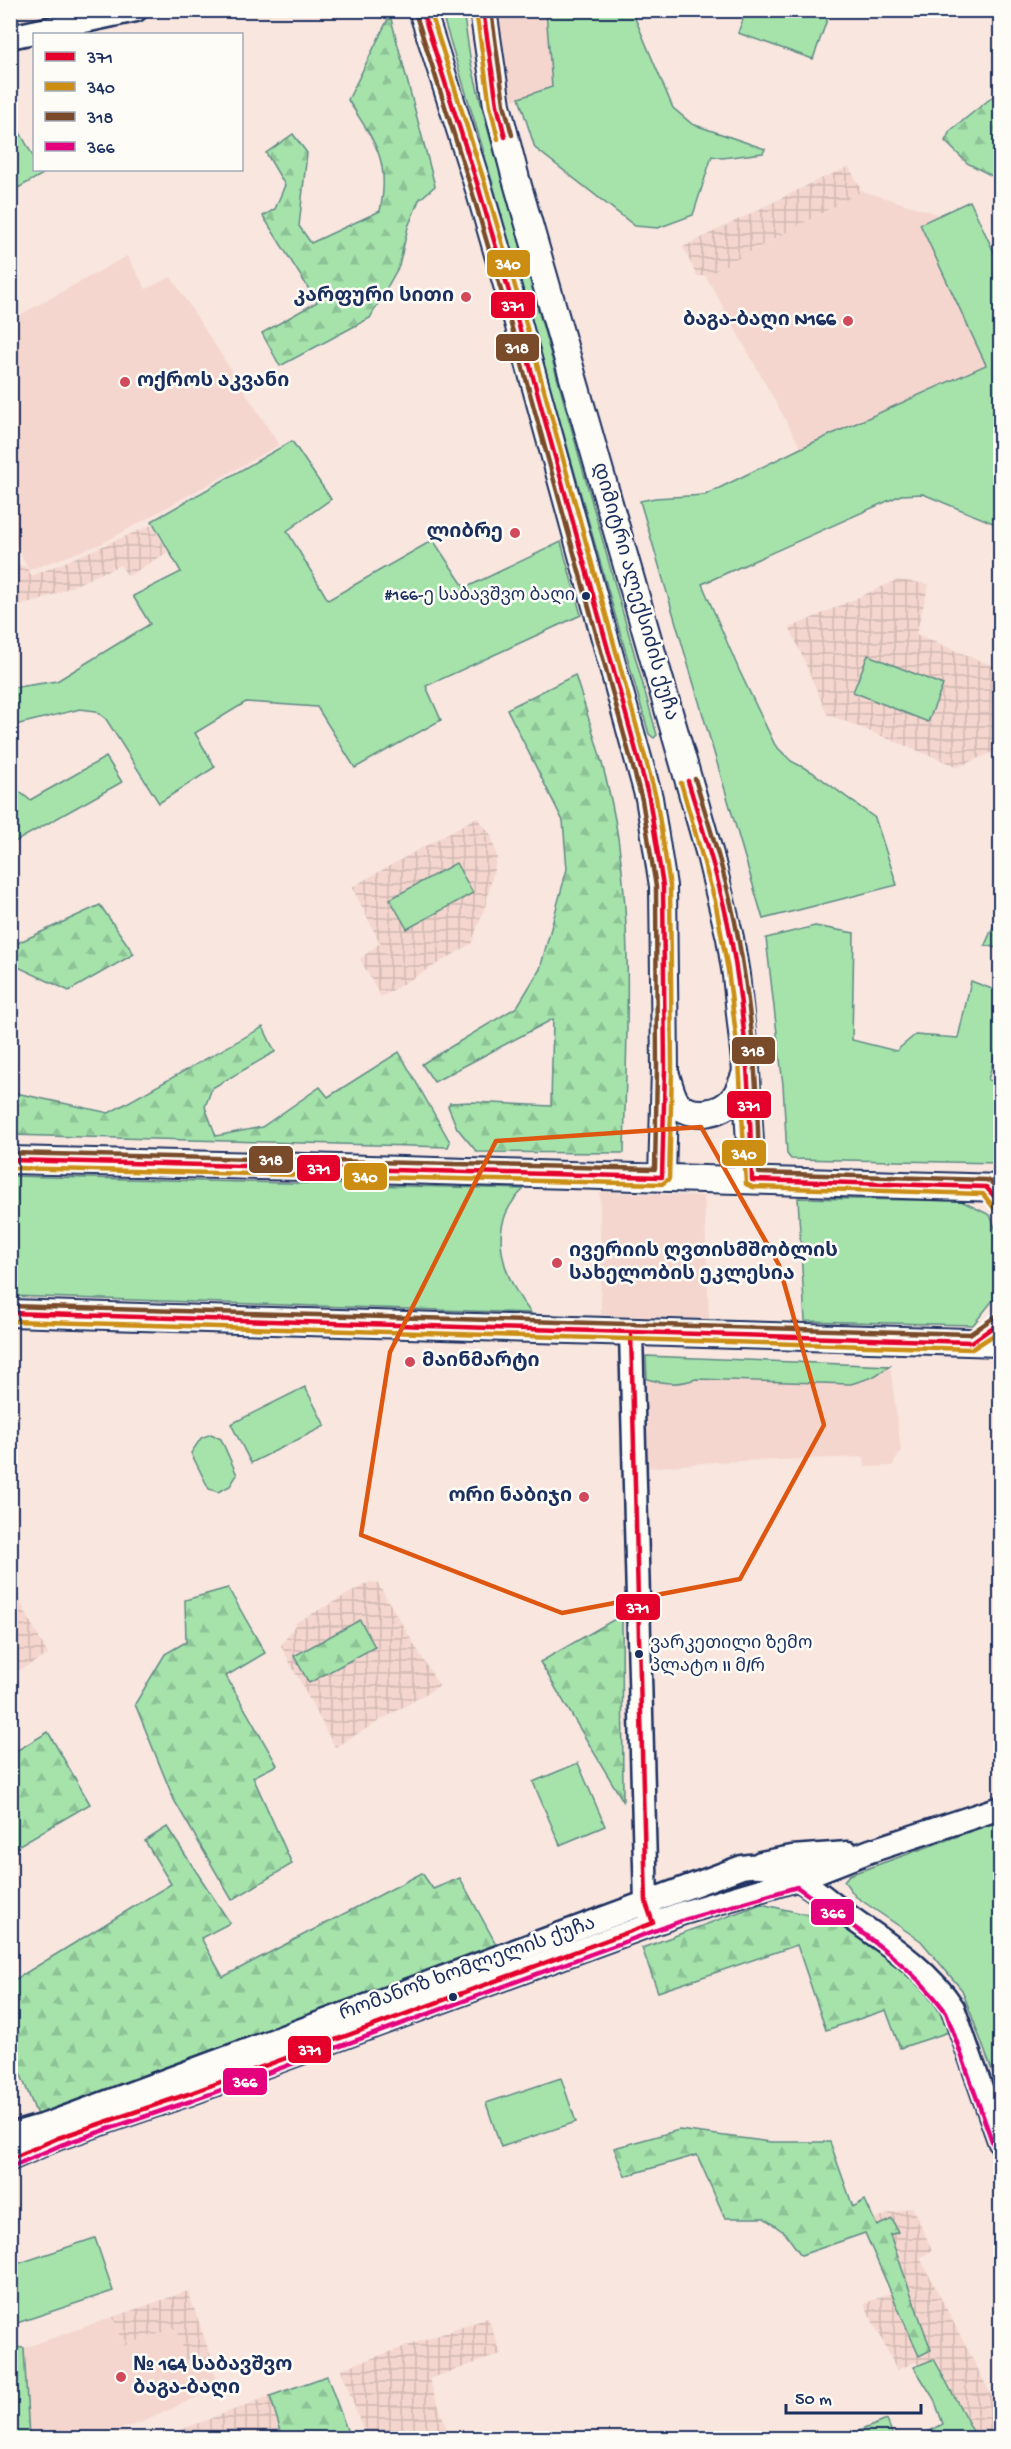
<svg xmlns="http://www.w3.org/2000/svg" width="1011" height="2449" viewBox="0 0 1011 2449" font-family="'Gochi Hand','Noto Sans Georgian',sans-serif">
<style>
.built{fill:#f4d6ce}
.industrial{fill:url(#industrial-grid)}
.green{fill:#a5e3ab;stroke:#608984;stroke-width:1.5}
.forest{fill:url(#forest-firs);stroke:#608984;stroke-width:1.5}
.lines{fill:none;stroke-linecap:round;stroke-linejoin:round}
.tertiary-casing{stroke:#1b2f5e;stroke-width:27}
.secondary-casing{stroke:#1b2f5e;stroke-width:30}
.tertiary{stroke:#fdfcf7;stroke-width:22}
.secondary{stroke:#fdfcf7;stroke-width:26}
.bus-1-casing{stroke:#fdfcf7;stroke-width:9}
.bus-2-casing{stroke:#fdfcf7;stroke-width:9}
.bus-3-casing{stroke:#fdfcf7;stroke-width:9}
.bus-4-casing{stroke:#fdfcf7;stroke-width:9}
.bus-1{stroke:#e4002b;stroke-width:4.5}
.bus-2{stroke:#cb8e13;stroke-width:4.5}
.bus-3{stroke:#7a4b2a;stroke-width:4.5}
.bus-4{stroke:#e5007d;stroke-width:4.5}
.marked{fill:none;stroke:#de5710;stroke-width:4.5;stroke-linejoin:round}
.poi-dot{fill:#d1495b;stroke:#fdfcf7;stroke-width:2}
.bus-dot{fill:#1b2f5e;stroke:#fdfcf7;stroke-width:2}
.labels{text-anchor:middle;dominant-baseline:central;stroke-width:5;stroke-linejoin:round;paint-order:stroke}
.bus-label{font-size:18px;fill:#1b2f5e;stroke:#fdfcf7;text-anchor:end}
.poi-label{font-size:20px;font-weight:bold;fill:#1b2f5e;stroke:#fdfcf7;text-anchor:end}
.street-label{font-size:20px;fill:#1b2f5e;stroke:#fdfcf7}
.line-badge{stroke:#fdfcf7;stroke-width:2}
.badge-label{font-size:16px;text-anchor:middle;font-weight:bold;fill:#fff}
</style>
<defs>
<pattern id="industrial-grid" width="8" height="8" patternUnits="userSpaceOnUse" patternTransform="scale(1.5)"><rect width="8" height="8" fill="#f4d6ce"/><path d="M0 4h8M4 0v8" fill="none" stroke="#d1b8b3"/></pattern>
<pattern id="forest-firs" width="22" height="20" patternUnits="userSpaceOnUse" patternTransform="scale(1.5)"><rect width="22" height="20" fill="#a5e3ab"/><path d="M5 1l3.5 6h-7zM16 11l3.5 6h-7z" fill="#8dc396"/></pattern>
</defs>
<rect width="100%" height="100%" fill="#f8e6df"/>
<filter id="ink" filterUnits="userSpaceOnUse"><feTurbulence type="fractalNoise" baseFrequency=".0167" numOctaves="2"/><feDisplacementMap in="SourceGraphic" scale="12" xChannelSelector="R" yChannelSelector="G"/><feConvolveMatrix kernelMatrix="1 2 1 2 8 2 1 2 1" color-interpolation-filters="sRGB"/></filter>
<g filter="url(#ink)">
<g class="built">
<path d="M497,11H546L552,88L512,100Z"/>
<path d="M862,191L941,215L920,225L986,365L801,448L706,276Z"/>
<path d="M127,256L146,289L171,277L279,445L101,544L29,570L11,535V320Z"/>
<path d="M600,1192L704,1196L709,1319L601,1315Z"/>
<path d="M890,1366L901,1451L892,1466L865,1467L864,1457L714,1462L648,1468L647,1379L668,1384H682L696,1379L851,1384L873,1377Z"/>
<path d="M113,2317L123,2346L175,2328L189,2368L212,2360L218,2387L145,2421L95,2438H29L24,2348Z"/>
</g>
<g class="industrial">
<path d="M849,167L862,191L706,276H697L683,247L816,181Z"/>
<path d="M152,525L168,552L128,576L120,565L39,601L11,607V562L26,567L32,576Z"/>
<path d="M897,580L929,584L916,634L1000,669V749L958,767L827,714L790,628Z"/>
<path d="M477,817L491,835L497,857L485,907L471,944L381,997L360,959L380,943L352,887Z"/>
<path d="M370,1582L378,1584L439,1686L335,1747L281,1646L297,1622Z"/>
<path d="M18,1598L48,1655L11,1674V1602Z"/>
<path d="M912,2207L932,2250L920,2258L1000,2412V2438H970L916,2362L897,2370L864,2304L896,2290L866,2221Z"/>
<path d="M188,2291L212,2360L189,2368L175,2328L123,2346L113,2317Z"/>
<path d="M488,2318L501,2354L429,2379L450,2438H366L341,2369Z"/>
<path d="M270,2396L283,2438H159Z"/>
</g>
<g class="green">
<path d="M445,11H463L471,63L486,123L657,735L654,738L649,734L482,146L443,17Z"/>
<path d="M546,11H632L673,108L692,124L765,149L763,153L722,158L712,156L693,215L658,228L635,226L535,148L519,98L552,87Z"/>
<path d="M746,11H809L828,17L813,59L738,33Z"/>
<path d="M11,116L34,158V170H41L43,174L11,192Z"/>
<path d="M970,201L1000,265V526L923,494L901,495L702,584L739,670L775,745L791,761L812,772L875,818L897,885L763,919L640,501L655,498L705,495L801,448L986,365L920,224Z"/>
<path d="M292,441L331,499L287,531L328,600L433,540L465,588L561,542L581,615L426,686L441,720L355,768L317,707L246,702L195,733L215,767L159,803L106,719L96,711L80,709L11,726V688L57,681L150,624L133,596L181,572L152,521Z"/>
<path d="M868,655L943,685L928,722L853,692Z"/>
<path d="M106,757L122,782L11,844V785L30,800Z"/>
<path d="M456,863L473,893L407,929L390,899Z"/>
<path d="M1000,911V949L985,945Z"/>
<path d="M815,926L854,933L852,1040L896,1051L915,1035L958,1038L971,981L1000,992V1036L988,1080L1000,1082V1163L791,1159L787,1154L783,1085L766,938Z"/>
<path d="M11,1176L524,1189C484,1225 503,1278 531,1313L11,1296Z"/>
<path d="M798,1198L961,1201L990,1215L1000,1240V1281L998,1294L973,1325L805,1321Z"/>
<path d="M646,1356L890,1366L873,1377L851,1384L696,1379C678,1385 666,1384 647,1379Z"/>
<path d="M305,1387L325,1426L251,1463L231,1424Z"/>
<path d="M211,1434L221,1439L237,1475L230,1486L218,1492L209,1489L191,1453L201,1438Z"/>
<path d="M578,1763L605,1826L560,1845L533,1782Z"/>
<path d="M1000,1821V2092L962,1990L921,1941L855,1896L844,1881L849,1875Z"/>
<path d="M561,2078L576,2122L501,2147L486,2103Z"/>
<path d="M95,2238L113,2291L11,2325V2266Z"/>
<path d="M13,2347L24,2348L29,2438H11L10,2348Z"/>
<path d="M934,2359L976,2437L959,2438L953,2435L945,2438H917L943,2424L934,2399L914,2367Z"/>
<path d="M887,2420L894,2438H858L856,2432Z"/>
</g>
<g class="forest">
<path d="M388,19H391L435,186L419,200L408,227L399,266L370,318L280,366L262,333L317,302L263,216L275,209L285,185L266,153L293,134L307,153L299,226L311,243L380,211C391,160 374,141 348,100Z"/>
<path d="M1000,91V180L967,163L945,141L950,131Z"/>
<path d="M575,675C592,729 610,782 618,838C633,942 626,1049 624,1153L477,1152L457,1128L448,1106L450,1103L471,1102L551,1106L553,1019L434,1082L422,1064L517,1007L540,969L567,869L563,821L507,709Z"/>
<path d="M100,905L134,954L69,991L16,966L11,956V946Z"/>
<path d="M263,1027L275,1052L212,1088L205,1107L216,1136L262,1127L320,1087L328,1097L399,1052L450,1142L448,1147L11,1135V1092L109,1113Z"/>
<path d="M228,1588L265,1653L226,1676L277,1765L253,1777L292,1864L232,1900L174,1800L135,1704L165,1654L186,1642L185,1600Z"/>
<path d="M622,1615L623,1801L540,1662Z"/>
<path d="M360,1620L375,1647L309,1683L294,1656Z"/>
<path d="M48,1732L90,1804L16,1847L11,1837V1754Z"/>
<path d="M167,1827L230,1923L201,1938L223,1977L422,1873L433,1889L460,1878L496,1944L37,2115L11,2050V1982L171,1884L145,1841Z"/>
<path d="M761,1904L848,1924L877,1945L934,2001L949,2032L900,2048L886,2010L826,2030L797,1945L658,1992L642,1948Z"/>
<path d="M679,2130L771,2142H830L853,2207L865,2200L877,2226L892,2219L898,2232L890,2235L931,2350L919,2356L865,2233L801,2255L785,2233L764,2218H725L697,2155L625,2176L614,2148Z"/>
<path d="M327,2376L350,2438H283L270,2396Z"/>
</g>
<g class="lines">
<g class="tertiary-casing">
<g id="tertiary">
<path d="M10,37L136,10"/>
<path d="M631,1333L646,1903L650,1916"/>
<path d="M761,1863L792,1857L848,1853"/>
<path d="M10,2135L48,2124L742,1867C757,1864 772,1866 786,1873C807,1882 825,1898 843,1912C881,1940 927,1967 953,2008L1000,2142"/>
<path d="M10,2159L58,2138L188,2094L682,1913L798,1879L870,1851L1000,1808"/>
</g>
</g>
<g class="secondary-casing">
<g id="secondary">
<path d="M422,10L478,186L517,319L649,798L663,886L665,1069L662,1177"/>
<path d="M483,10L497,105L516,179L710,855L730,938L736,975L746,1071L752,1180"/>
<path d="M666,1075C669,1084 671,1094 676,1102C690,1120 722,1114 734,1098C740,1090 743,1081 746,1072"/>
<path d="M10,1160L305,1167L1000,1188"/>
<path d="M10,1313C341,1323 670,1333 1000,1343"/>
</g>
</g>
<use href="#tertiary" class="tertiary"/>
<use href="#secondary" class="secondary"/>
<g class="bus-1-casing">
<g id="bus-1">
<path d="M483,10L497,105L505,137"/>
<path d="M688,781C704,833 721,886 731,939C746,1019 750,1099 752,1180L986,1187L1000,1203"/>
<path d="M10,1160L662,1177L665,1069L663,886L649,798L517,319L478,186L422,10"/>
<path d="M10,1313C331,1322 651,1334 972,1342L1000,1322"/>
<path d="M10,2159L58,2138L188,2094L653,1923L646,1903L631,1333"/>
</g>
</g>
<g class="bus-2-casing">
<g id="bus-2">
<path d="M476,11L490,106L498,139"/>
<path d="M681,783L715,901L728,970L739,1060L746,1184L752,1187L983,1194L994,1208"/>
<path d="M10,1168L662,1184L669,1179L672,1069L670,886L656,797L524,317L485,184L430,10"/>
<path d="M10,1321C331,1329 651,1341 972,1349L1000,1331"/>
</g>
</g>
<g class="bus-3-casing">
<g id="bus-3">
<path d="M491,10L504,104L512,135"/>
<path d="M695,779C711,831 728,883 738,937C753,1015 758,1094 759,1173L986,1180L991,1182L1000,1192"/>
<path d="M10,1153L655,1169L657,1069L656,887L642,800L510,321L471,188L415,12"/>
<path d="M10,1306C330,1314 650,1326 970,1334L996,1316"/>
</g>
</g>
<g class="bus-4-casing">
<path id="bus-4" d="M13,2166L61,2145L191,2101L684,1920L797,1887C850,1925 907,1959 946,2012L993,2144"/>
</g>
<use href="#bus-1" class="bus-1"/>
<use href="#bus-2" class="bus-2"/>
<use href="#bus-3" class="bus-3"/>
<use href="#bus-4" class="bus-4"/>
</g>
</g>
<path class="marked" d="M701,1127L779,1265L824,1425L740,1579L562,1613L361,1535L390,1352L496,1141Z"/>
<g class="poi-dot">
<circle cx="466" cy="297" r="6"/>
<circle cx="848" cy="321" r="6"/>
<circle cx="125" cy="382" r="6"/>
<circle cx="515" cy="533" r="6"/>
<circle cx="557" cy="1263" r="6"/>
<circle cx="410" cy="1362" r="6"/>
<circle cx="584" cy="1497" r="6"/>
<circle cx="121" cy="2377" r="6"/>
</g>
<g class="bus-dot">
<circle cx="586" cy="596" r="5"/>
<circle cx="639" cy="1654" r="5"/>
<circle cx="453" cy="1997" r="5"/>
</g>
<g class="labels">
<g class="bus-label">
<text x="575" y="596">#166-ე საბავშვო ბაღი</text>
<text x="650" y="1644" text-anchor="start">ვარკეთილი ზემო<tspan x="650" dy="23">პლატო II მ/რ</tspan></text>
</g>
<g class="poi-label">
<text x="454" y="297">კარფური სითი</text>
<text x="836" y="321">ბაგა-ბაღი N166</text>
<text x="137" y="382" text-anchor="start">ოქროს აკვანი</text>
<text x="503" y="533">ლიბრე</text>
<text x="569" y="1252" text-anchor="start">ივერიის ღვთისმშობლის<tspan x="569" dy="23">სახელობის ეკლესია</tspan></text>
<text x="422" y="1362" text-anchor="start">მაინმარტი</text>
<text x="572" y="1497">ორი ნაბიჯი</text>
<text x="133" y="2366" text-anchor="start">№ 164 საბავშვო<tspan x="133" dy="23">ბაგა-ბაღი</tspan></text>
</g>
<g class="street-label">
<text transform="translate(634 592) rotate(74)">დიმიტრი ალექსიძის ქუჩა</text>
<text transform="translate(468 1970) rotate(-20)">რომანოზ ხომლელის ქუჩა</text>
</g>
</g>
<g class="line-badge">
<rect x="486" y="249" width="45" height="29" rx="6" fill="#cb8e13"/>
<rect x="490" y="291" width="46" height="28" rx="6" fill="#e4002b"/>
<rect x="495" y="333" width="45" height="29" rx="6" fill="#7a4b2a"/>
<rect x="731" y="1036" width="45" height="29" rx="6" fill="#7a4b2a"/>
<rect x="726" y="1090" width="46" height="29" rx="6" fill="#e4002b"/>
<rect x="721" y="1139" width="46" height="28" rx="6" fill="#cb8e13"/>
<rect x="248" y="1145" width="46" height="29" rx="6" fill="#7a4b2a"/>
<rect x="296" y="1154" width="45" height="28" rx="6" fill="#e4002b"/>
<rect x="343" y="1162" width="45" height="29" rx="6" fill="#cb8e13"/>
<rect x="615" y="1593" width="46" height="28" rx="6" fill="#e4002b"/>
<rect x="810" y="1898" width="45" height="28" rx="6" fill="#e5007d"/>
<rect x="287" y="2035" width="45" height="29" rx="6" fill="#e4002b"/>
<rect x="222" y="2067" width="46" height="29" rx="6" fill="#e5007d"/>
</g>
<g class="badge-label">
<text x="508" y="269">340</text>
<text x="513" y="311">371</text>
<text x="517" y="353">318</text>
<text x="753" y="1056">318</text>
<text x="749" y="1111">371</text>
<text x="744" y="1159">340</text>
<text x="271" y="1165">318</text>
<text x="319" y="1174">371</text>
<text x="365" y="1182">340</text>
<text x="638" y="1613">371</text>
<text x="833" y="1918">366</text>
<text x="310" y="2055">371</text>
<text x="245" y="2087">366</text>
</g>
<rect width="1011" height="2449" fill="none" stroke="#fdfcf7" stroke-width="36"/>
<rect x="18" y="18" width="975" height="2413" fill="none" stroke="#1b2f5e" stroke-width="2" filter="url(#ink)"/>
<rect x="33" y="33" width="210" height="138" fill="#fdfcf7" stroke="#a3aaba" stroke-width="1.5"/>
<rect x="45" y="52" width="30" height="9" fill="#e4002b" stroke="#a3aaba" stroke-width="1.5"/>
<text x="87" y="63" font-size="18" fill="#1b2f5e">371</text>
<rect x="45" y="82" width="30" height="9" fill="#cb8e13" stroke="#a3aaba" stroke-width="1.5"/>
<text x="87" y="93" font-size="18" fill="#1b2f5e">340</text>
<rect x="45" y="112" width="30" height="9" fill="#7a4b2a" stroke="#a3aaba" stroke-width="1.5"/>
<text x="87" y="123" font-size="18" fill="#1b2f5e">318</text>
<rect x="45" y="142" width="30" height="9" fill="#e5007d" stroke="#a3aaba" stroke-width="1.5"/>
<text x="87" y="153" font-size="18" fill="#1b2f5e">366</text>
<path d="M786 2404v9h135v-9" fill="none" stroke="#1b2f5e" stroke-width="3"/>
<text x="795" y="2404" font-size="18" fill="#1b2f5e" stroke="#fdfcf7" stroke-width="4.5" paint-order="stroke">50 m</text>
</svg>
